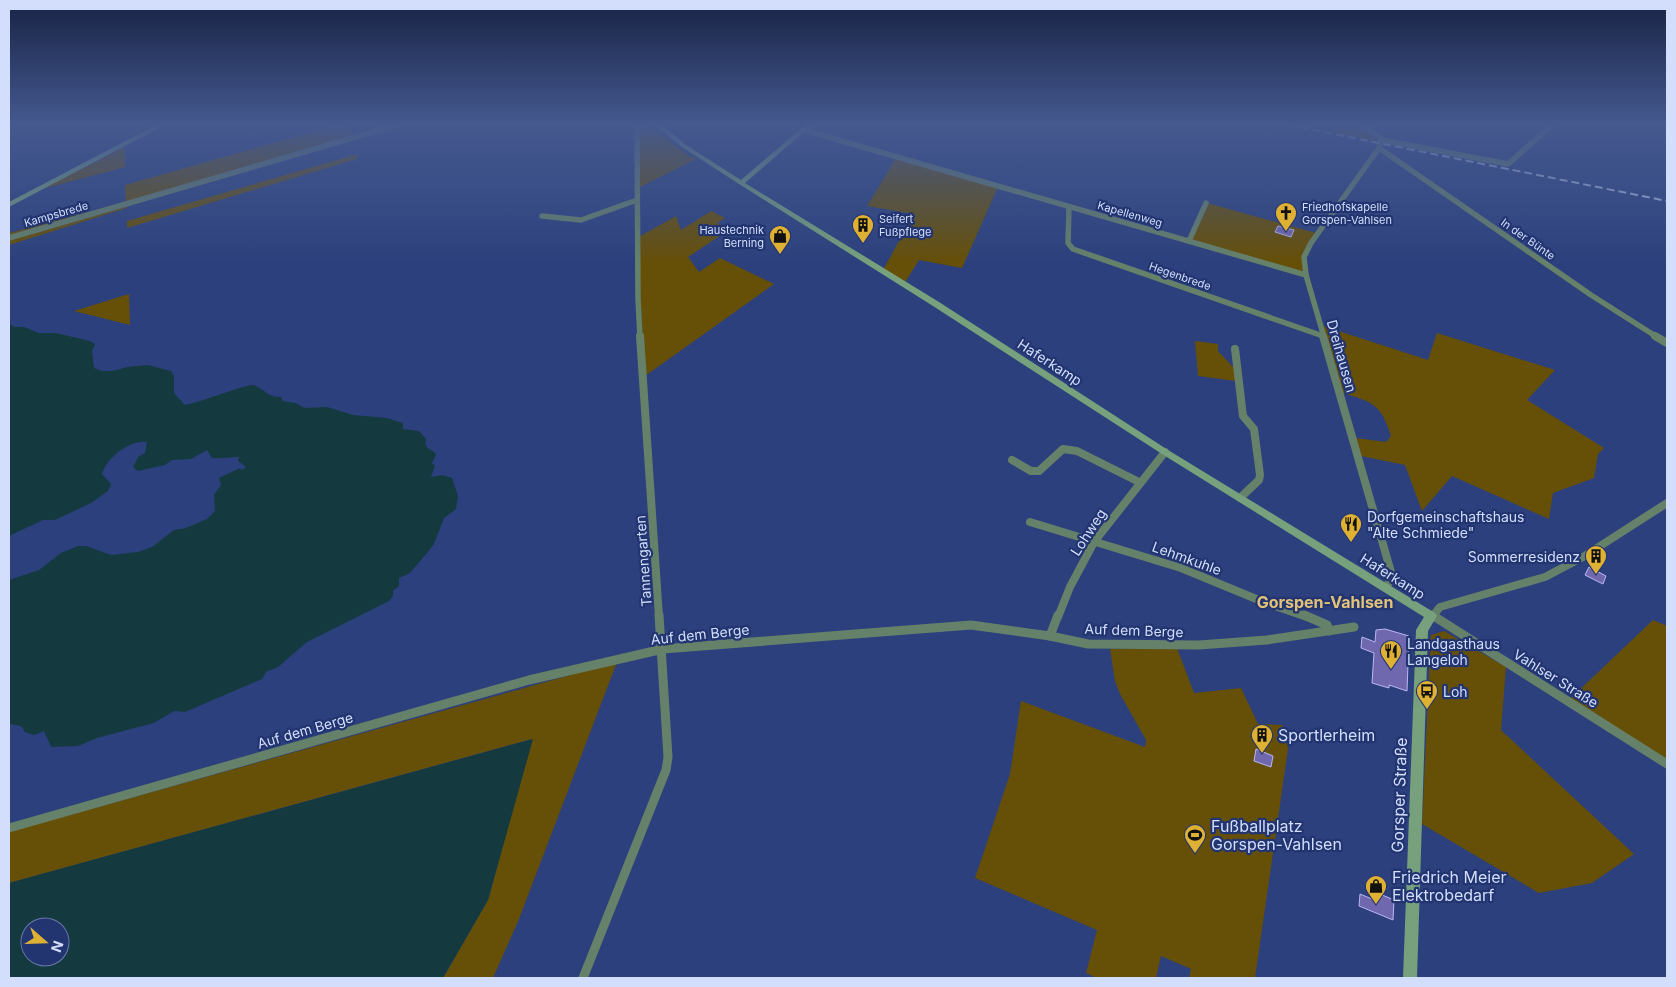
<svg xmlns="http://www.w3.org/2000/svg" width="1676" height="987" viewBox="0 0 1676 987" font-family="Inter,sans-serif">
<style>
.green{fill:#664f06}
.water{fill:#143a40;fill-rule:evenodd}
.building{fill:#7068ae;stroke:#bbb6f3}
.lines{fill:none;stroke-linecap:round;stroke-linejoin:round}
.street-far2{stroke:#668169;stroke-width:5.5}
.street-far1{stroke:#668169;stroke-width:8}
.street{stroke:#668169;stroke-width:9}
.secondary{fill:#77a17c;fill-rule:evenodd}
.rail{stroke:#adbbe0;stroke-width:2;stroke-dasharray:8 4;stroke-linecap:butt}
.labels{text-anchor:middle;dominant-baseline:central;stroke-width:4.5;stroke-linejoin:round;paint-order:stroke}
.far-poi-label{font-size:11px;fill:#d2defc;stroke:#233571;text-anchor:start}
.far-street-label{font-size:11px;fill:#d2defc;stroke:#233571}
.street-label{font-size:14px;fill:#d2defc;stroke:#233571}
.poi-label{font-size:14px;fill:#d2defc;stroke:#233571;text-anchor:start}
.quarter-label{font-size:16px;font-weight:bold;fill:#e1c278;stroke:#233571}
.near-poi-label{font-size:16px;fill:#d2defc;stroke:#233571;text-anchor:start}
.near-street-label{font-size:16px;fill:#d2defc;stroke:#233571}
</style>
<rect width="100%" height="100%" fill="#2c407d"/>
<g class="green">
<path d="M336,125H345L354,138L9,236V233L126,202L125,185Z"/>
<path d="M638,125C660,125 676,151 696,159L638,188Z"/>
<path d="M1362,129L1377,141L1324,131V130Z"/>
<path d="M125,147V167L42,189Z"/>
<path d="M357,154V159L127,228V221Z"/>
<path d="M896,158L998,187L962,268L919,260L904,284L883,270L914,214L867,206Z"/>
<path d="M1207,203L1316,233C1305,247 1302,255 1304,273L1189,240Z"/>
<path d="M126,204L127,208L9,245V239Z"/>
<path d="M711,211L725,218L717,223L730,229L688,257L699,272L720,258L774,284L645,376L637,238L676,216L681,230Z"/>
<path d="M129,294L130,325L74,311Z"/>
<path d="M1323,326L1428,360L1437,333L1555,370L1527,400L1604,448L1598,454L1594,478L1553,493L1549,519L1452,476L1422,511L1405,465L1361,456L1356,438L1386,442L1391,436C1381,404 1373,402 1342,393Z"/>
<path d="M1195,341L1218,344V351L1234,368L1236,381L1198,376Z"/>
<path d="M1653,620L1667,626V759L1570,699Z"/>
<path d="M1444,631L1506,667L1501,730L1634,854L1592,883L1539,893L1422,824L1431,635Z"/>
<path d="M1177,648L1194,693L1241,688L1258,724L1282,725L1286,735L1288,749L1255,978H1189L1191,969L1161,956L1156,978H1097L1086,973L1097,930L975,878L1010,774L1021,701L1145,747L1146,740L1120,694L1115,681L1110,649Z"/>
<path d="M617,662L519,919L493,978H443L488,900L532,739L9,883V832Z"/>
</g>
<g class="water">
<path d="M9,323L14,327H24L39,333H56L90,341L95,344L92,351L94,368L102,371H113L127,367L148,365L171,371L174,376V393L185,405C198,403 247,384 253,385C264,388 267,398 281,397L283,401L296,403L304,408L327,407L353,415L387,418L403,423V429L419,431L426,439C424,450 431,448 436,454L432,463L435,466L431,477L442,475L452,478L458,496L456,509L444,518L434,544L427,553L410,573L399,578V586L393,591V596L389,601L307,642L278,667L266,672L262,679L185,712L174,711L154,723L97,738L78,746L51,747L44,731L34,735L25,732L21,726L9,724V580L39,570L61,553L78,546H86L111,555L138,552L152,547L174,530L186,528L207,519L215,511L214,495L221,485L219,478L240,468L242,470L246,467L238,461L239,457C229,457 222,459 212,458L207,450L191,459L172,460L165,465L138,471L133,467L138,457L145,453L147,442C130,440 107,457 102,474L111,484L108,491L91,503L55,520H43L9,536Z"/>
<path d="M533,739L488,900L443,978H9V883ZM30,927H60V957H30Z"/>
</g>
<g class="building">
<path d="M1278,226L1294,230L1291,237L1275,232Z"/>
<path d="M1589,567L1606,576L1603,584L1585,575Z"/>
<path d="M1385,629L1409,636L1407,691L1389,685V688L1372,683L1374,653L1361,648L1362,637L1375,642L1376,630Z"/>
<path d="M1256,749L1273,756L1271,767L1254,761Z"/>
<path d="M1373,891L1394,900L1393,920L1359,906L1360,894L1372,899Z"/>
</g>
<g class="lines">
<g class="street-far2">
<path d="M637,125L638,299L640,337"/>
<path d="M804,130L1306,275"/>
<path d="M1382,140L1508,164L1552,125"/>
<path d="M1379,148L1591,295L1657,337"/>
<path d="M1069,207L1068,243L1073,249L1323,336"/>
<path d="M542,216L581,220L637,200"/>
<path d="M9,238L397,125"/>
<path d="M1189,241L1206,203"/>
<path d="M1324,337L1306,275L1304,257L1311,243L1379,148L1381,138L1363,125"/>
</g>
<g class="street-far1">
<path d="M640,336L659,617"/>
<path d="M1323,336L1391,572V578L1386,588"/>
<path d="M1655,336L1667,343"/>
<path d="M1235,349L1243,416L1254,429L1260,475L1259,480L1240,498"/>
<path d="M1012,460L1031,471H1039L1063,449L1077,451L1139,482"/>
<path d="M1030,522L1181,568L1266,603L1307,617"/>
<path d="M1058,617L1070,587L1094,542L1165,452"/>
<path d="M1432,617L1440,607L1545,577L1583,557L1667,503"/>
</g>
<g class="street">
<path d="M1304,615L1327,625L1329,631"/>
<path d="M1432,615L1667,764"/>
<path d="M1050,636L1058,615"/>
<path d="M9,828L529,680L663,649L971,625L1050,636L1088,644L1199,645L1267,640L1354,627"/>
<path d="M583,978L666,770L668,757L659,615"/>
</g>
<g class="secondary">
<path d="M156,125H165L9,207V202Z"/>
<path d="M655,125H662L686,145L741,180L805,125H812L745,183L939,302L1168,450L1435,613L1437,616L1428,631L1417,978H1403L1416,630L1424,617L1162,454L933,306L739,184L682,147Z"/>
</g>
<path class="rail" d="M1289,125L1667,201"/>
</g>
<linearGradient id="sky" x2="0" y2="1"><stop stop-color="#182345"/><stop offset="0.47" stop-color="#45598f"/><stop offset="1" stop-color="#45598f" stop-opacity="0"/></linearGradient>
<rect width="1676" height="264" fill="url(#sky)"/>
<defs>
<g id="church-pin" transform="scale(1.125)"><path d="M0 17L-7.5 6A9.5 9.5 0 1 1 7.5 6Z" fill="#deb133" stroke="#233571"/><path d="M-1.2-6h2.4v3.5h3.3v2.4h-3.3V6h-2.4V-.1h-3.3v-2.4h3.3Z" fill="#111"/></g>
<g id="building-pin" transform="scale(1.125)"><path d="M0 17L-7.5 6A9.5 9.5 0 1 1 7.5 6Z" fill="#deb133" stroke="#233571"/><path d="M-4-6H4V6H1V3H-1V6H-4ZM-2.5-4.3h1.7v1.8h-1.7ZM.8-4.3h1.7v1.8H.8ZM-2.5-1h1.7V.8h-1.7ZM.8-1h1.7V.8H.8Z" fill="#111"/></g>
<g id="shop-pin" transform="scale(1.125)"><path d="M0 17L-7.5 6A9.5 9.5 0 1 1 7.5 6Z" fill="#deb133" stroke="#233571"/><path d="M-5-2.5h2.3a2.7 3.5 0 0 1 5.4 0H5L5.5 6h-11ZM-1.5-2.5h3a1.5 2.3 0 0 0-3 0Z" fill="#111"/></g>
<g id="restaurant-pin" transform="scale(1.125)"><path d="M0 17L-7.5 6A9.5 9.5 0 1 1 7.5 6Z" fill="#deb133" stroke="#233571"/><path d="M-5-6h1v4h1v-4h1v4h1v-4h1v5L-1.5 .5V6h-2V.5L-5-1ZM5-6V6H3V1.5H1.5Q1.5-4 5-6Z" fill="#111"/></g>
<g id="bus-pin" transform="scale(1.125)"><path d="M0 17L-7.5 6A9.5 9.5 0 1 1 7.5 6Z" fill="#deb133" stroke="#233571"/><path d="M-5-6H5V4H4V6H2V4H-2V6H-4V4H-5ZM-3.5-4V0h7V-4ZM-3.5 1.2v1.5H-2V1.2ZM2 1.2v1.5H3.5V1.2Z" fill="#111"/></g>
<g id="stadium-pin" transform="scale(1.125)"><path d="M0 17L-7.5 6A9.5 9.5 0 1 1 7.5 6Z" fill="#deb133" stroke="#233571"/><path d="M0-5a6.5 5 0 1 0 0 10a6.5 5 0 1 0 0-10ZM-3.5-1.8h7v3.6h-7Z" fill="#111"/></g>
</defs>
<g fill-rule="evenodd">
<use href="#church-pin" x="1286" y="213"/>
<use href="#building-pin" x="863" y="225"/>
<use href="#shop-pin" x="780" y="236"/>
<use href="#restaurant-pin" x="1351" y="524"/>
<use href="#building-pin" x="1596" y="556"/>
<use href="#restaurant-pin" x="1391" y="651"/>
<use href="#bus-pin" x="1427" y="691"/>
<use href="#building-pin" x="1262" y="735"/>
<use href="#stadium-pin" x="1195" y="835"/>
<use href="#shop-pin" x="1376" y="886"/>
</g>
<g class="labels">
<g class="far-poi-label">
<text x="1302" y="207">Friedhofskapelle<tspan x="1302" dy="13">Gorspen-Vahlsen</tspan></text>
<text x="879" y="219">Seifert<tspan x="879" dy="13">Fußpflege</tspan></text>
<text x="764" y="230" text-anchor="end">Haustechnik<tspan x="764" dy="13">Berning</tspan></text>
</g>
<g class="far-street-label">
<text transform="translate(56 214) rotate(-16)">Kampsbrede</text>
<text transform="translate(1130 214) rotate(16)">Kapellenweg</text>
<text transform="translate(1528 239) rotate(35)">In der Bünte</text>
<text transform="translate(1180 276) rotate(19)">Hegenbrede</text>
</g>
<g class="street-label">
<text transform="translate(1342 356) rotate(74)">Dreihausen</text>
<text transform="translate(1050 362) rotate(33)">Haferkamp</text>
<text transform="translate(1088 532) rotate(-57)">Lohweg</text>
<text transform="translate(1187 558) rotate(20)">Lehmkuhle</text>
<text transform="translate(643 561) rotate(-94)">Tannengarten</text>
<text transform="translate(1393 576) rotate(32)">Haferkamp</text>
<text transform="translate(1134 630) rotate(2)">Auf dem Berge</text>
<text transform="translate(700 634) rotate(-6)">Auf dem Berge</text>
<text transform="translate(1556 678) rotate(32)">Vahlser Straße</text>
<text transform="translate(305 730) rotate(-16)">Auf dem Berge</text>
</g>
<g class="poi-label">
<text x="1367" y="516">Dorfgemeinschaftshaus<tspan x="1367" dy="16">"Alte Schmiede"</tspan></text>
<text x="1580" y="556" text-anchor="end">Sommerresidenz</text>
<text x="1407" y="643">Landgasthaus<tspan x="1407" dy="16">Langeloh</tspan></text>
<text x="1443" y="691">Loh</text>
</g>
<g class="quarter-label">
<text x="1325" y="602">Gorspen-Vahlsen</text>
</g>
<g class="near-poi-label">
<text x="1278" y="735">Sportlerheim</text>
<text x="1211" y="826">Fußballplatz<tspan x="1211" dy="18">Gorspen-Vahlsen</tspan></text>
<text x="1392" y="877">Friedrich Meier<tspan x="1392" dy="18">Elektrobedarf</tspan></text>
</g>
<g class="near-street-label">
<text transform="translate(1399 795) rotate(-88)">Gorsper Straße</text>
</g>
</g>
<rect width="1676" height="987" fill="none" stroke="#d2defc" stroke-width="20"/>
<g transform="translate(45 942) rotate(110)"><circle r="24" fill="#233571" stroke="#6979a9"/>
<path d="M0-4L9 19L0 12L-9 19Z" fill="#deb133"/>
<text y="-8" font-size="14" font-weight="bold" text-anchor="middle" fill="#d2defc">N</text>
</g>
</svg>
